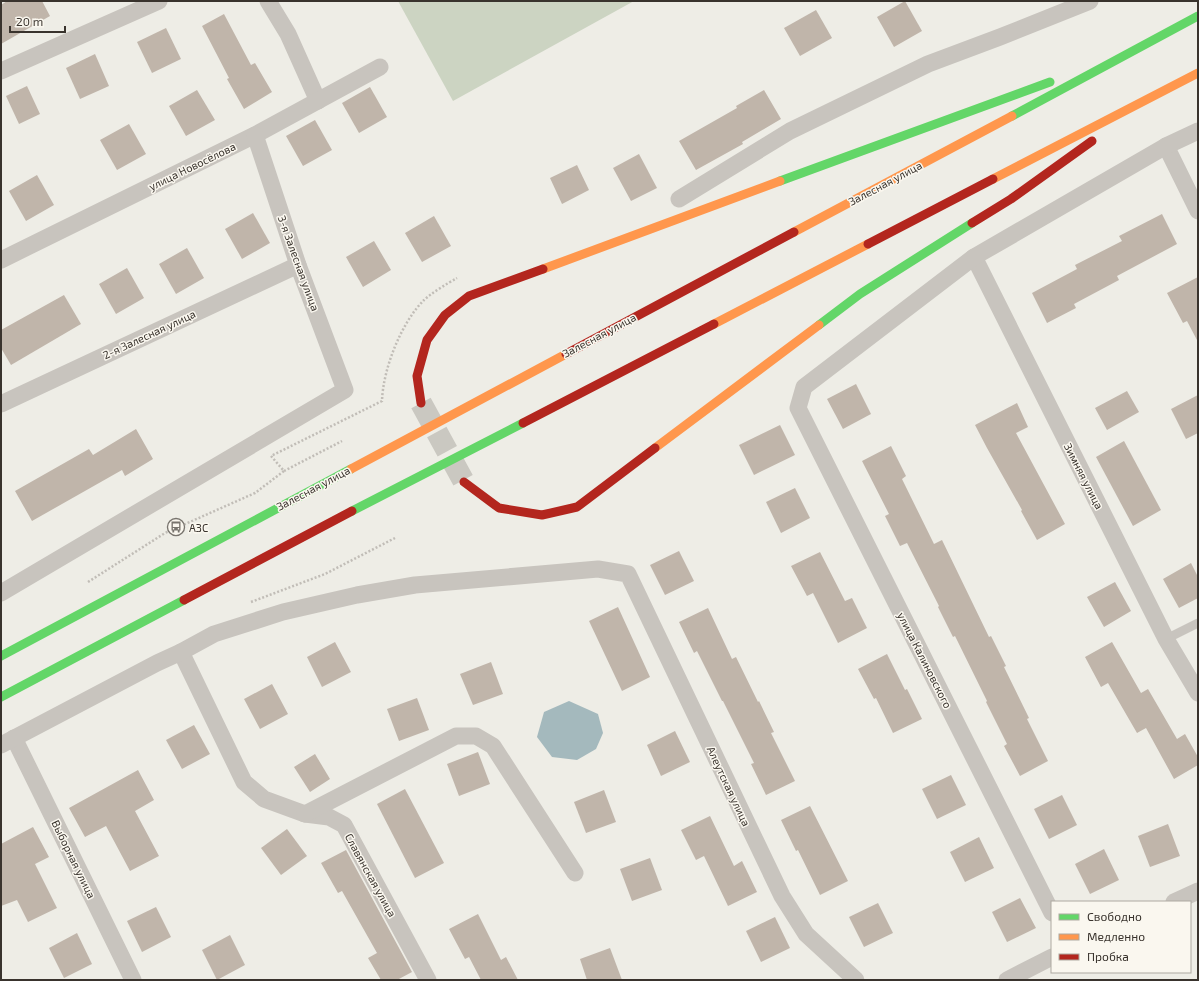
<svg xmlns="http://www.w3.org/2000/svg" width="1199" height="981" viewBox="0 0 1199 981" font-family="'Exo 2',sans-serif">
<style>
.green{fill:#ccd4c2}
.water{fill:#a4b9bd}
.building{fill:#c0b5aa}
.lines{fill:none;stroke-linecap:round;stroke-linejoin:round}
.primary-tunnel{stroke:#cac8c1;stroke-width:22;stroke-dasharray:22 11;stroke-linecap:butt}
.path{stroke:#c1bdb7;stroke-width:2.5;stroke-dasharray:2 2;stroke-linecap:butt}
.lane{stroke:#c8c4be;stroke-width:9}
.street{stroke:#c8c4be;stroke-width:17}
.fast{stroke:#63d668;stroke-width:9}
.slow{stroke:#ff974d;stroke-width:9}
.jam{stroke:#b3261e;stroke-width:9}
.labels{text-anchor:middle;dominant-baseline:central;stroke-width:3;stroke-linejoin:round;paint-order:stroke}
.street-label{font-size:11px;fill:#39332d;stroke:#faf7ef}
.poi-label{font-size:11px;fill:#39332d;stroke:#faf7ef;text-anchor:start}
</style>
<rect width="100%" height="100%" fill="#eeede6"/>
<path class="green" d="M398,1H634L453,101Z"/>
<path class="water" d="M569,701L598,714L603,733L596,749L577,760L552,757L537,737L544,712Z"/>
<g class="building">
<path d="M7,1H42L50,16L1,44V5Z"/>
<path d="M905,1L922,31L894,47L877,17Z"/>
<path d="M816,10L832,38L800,56L784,28Z"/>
<path d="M224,14L251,65L255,63L272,92L244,109L227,79L229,78L202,26Z"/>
<path d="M166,28L181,59L152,73L137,42Z"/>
<path d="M95,54L109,86L80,99L66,68Z"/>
<path d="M27,86L40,114L19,124L6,96Z"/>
<path d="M370,87L387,117L359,133L342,103Z"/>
<path d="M197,90L215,120L186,136L169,106Z"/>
<path d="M764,90L781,119L742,142L743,144L696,170L679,141L737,108L736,106Z"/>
<path d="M315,120L332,150L303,166L286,136Z"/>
<path d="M129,124L146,154L117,170L100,140Z"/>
<path d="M639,154L657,188L631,201L613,168Z"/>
<path d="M577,165L589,190L562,204L550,178Z"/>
<path d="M37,175L54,205L26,221L9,191Z"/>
<path d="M253,213L270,243L242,259L225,229Z"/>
<path d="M1162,214L1177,244L1117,276L1119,280L1074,304L1076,308L1047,323L1032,293L1077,269L1075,265L1122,241L1119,236Z"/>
<path d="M434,216L451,246L422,262L405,233Z"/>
<path d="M374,241L391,270L363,287L346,257Z"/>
<path d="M187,248L204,278L176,294L159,264Z"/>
<path d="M127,268L144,298L116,314L99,284Z"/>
<path d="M1198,277V342L1187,321L1183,323L1167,293Z"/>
<path d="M64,295L81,324L11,365L1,348V330Z"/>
<path d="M856,384L871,414L843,429L827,399Z"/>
<path d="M1127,391L1139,412L1107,430L1095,408Z"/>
<path d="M1198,395V433L1186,439L1171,409Z"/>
<path d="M1017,403L1028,427L1016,433L1065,524L1037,540L1021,511L1022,510L987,448L975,425Z"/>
<path d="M780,425L795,455L754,475L739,445Z"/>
<path d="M136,429L153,459L125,476L122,470L32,521L15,491L89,449L93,455Z"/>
<path d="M1124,441L1161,510L1133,526L1096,457Z"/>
<path d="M891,446L906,476L902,479L934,544L942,540L989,637L991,636L1006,666L1004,667L1029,718L1027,719L1048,761L1020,776L1004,746L1007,744L986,702L987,701L955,636L953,637L938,607L939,606L907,543L900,546L885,516L889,514L862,461Z"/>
<path d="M795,488L810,518L781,533L766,502Z"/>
<path d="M679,551L694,581L665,595L650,565Z"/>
<path d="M820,552L845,601L852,598L867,628L838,643L813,593L807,596L791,566Z"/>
<path d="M1191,563L1198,577V598L1179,608L1163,579Z"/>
<path d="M1115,582L1131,611L1104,627L1087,597Z"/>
<path d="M618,607L650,677L622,691L589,621Z"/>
<path d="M708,608L732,659L736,657L758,702L759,701L774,732L771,733L795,781L766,795L751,764L754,763L723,701H722L697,651L694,653L679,622Z"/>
<path d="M335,642L351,672L322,687L307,657Z"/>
<path d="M1112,642L1141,693L1148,689L1177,739L1185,734L1198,757V765L1174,779L1146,728L1137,733L1108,683L1101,687L1085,657Z"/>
<path d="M887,654L905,690L907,689L922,719L893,733L876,698L874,699L858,669Z"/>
<path d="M491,662L503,694L473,705L460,674Z"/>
<path d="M272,684L288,714L260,729L244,699Z"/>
<path d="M417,698L429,730L399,741L387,709Z"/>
<path d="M194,725L210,754L182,769L166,740Z"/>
<path d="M675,731L690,762L661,776L647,745Z"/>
<path d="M478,752L490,784L459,796L447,764Z"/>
<path d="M315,754L330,779L310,792L294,767Z"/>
<path d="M138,770L154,800L135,811L159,856L130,871L106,826L85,837L69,808Z"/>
<path d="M951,775L966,805L937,819L922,789Z"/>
<path d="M405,789L444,863L415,878L377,804Z"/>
<path d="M604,790L616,822L586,833L574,802Z"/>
<path d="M1062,795L1077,825L1049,839L1034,809Z"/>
<path d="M810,806L848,881L820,895L798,850L796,851L781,820Z"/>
<path d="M710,816L734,866L742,861L757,892L728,906L704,856L696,860L681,830Z"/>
<path d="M1168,824L1180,856L1150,867L1138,836Z"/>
<path d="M33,827L49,857L35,864L57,908L28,922L17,900L1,906V844Z"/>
<path d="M287,829L307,856L281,875L261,848Z"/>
<path d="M979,837L994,868L965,882L950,852Z"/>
<path d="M1104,849L1119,880L1090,894L1075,864Z"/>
<path d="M346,850L412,972L397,980H381L368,958L377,953L342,891L338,893L321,863Z"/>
<path d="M650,858L662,890L632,901L620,869Z"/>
<path d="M1020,898L1036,928L1007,942L992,912Z"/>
<path d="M878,903L893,933L864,947L849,917Z"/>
<path d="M156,907L171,937L142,952L127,921Z"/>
<path d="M478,914L501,960L506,957L518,980H481L469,957L465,959L449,929Z"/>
<path d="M775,917L790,948L761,962L746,931Z"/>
<path d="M77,933L92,964L64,978L49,948Z"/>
<path d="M230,935L245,965L217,980L202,950Z"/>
<path d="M610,948L622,980H587L580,959Z"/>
</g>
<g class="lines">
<path class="primary-tunnel" d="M421,403L464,482"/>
<g class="path">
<path d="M284,471L342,441"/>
<path d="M88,582L165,533L255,493L284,471L271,456L382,401C383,369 401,323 424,300C430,294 448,283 457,278"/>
<path d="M251,602L325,574L395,538"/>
</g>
<path class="lane" d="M1166,639L1198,623"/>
<g class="street">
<path d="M268,1L288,34L318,101"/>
<path d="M1,71L159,1"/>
<path d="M1166,146L1198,211"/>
<path d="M679,199L790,131L928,64L1000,37L1090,1"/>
<path d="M974,257L1166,639L1198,693"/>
<path d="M1,260L255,135L380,67"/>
<path d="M1,404L298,265"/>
<path d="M1,593L345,390L298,265L255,135"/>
<path d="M181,652L244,782L264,799L305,814L329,817L344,825L428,980"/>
<path d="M14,738L133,980"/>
<path d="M1,745L157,663L181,652L214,634L283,612L357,595L415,585L598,569L628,574L782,896L806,934L856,980"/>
<path d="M305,814L456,736H476L493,746L575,873"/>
<path d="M1174,902L1198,891"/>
<path d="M1052,913L798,408L804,387L974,257L1166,146L1198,131"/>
<path d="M1007,980L1052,957"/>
</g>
<g class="fast">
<path d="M1012,116L1198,16"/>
<path d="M780,181L1050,82"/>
<path d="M819,325L860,294L972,223"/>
<path d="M352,511L523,423"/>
<path d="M1,656L351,469"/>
<path d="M1,697L184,600"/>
</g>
<g class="slow">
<path d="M993,179L1198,73"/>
<path d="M794,232L1012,116"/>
<path d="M543,269L780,181"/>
<path d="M714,324L868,244"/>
<path d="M655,448L819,325"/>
<path d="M351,469L566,354"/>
</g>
<g class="jam">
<path d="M972,223L1011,199L1092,141"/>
<path d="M868,244L993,179"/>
<path d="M566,354L794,232"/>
<path d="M421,403L417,376L427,340L445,315L469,296L543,269"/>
<path d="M523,423L714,324"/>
<path d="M464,482L499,508L542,515L577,507L655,448"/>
<path d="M184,600L352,511"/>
</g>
</g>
<defs>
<g id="bus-ring" transform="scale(0.9)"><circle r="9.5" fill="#faf7ef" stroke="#78746e" stroke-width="1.5"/><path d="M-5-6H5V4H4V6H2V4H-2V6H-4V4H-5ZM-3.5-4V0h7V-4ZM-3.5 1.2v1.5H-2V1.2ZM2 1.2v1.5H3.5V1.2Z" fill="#78746e"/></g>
</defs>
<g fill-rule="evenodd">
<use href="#bus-ring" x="176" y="527"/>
</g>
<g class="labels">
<g class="street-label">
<text transform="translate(192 166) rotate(-26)">улица Новосёлова</text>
<text transform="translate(885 183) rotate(-28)">Залесная улица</text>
<text transform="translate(299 263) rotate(70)">3-я Залесная улица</text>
<text transform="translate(149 334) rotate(-25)">2-я Залесная улица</text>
<text transform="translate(599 335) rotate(-28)">Залесная улица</text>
<text transform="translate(1084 476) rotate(63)">Зимняя улица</text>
<text transform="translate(313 488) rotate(-28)">Залесная улица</text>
<text transform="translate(925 660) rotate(63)">улица Калиновского</text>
<text transform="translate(729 786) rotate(65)">Алеутская улица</text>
<text transform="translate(74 859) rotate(64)">Выборная улица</text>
<text transform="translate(371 875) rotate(61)">Славянская улица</text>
</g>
<g class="poi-label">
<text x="189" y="527">АЗС</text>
</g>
</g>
<rect width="1199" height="981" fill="none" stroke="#39332d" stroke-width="4"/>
<rect x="1051" y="901" width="140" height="72" fill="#faf7ef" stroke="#ada9a1"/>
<rect x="1059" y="914" width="20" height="6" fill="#63d668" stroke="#ada9a1"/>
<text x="1087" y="921" font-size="12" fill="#39332d">Свободно</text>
<rect x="1059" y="934" width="20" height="6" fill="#ff974d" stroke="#ada9a1"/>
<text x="1087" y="941" font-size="12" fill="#39332d">Медленно</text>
<rect x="1059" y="954" width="20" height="6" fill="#b3261e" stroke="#ada9a1"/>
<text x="1087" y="961" font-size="12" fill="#39332d">Пробка</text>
<path d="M10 26v6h55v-6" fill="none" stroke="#39332d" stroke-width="2"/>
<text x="16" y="26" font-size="12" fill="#39332d" stroke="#faf7ef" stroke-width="3" paint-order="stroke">20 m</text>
</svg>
